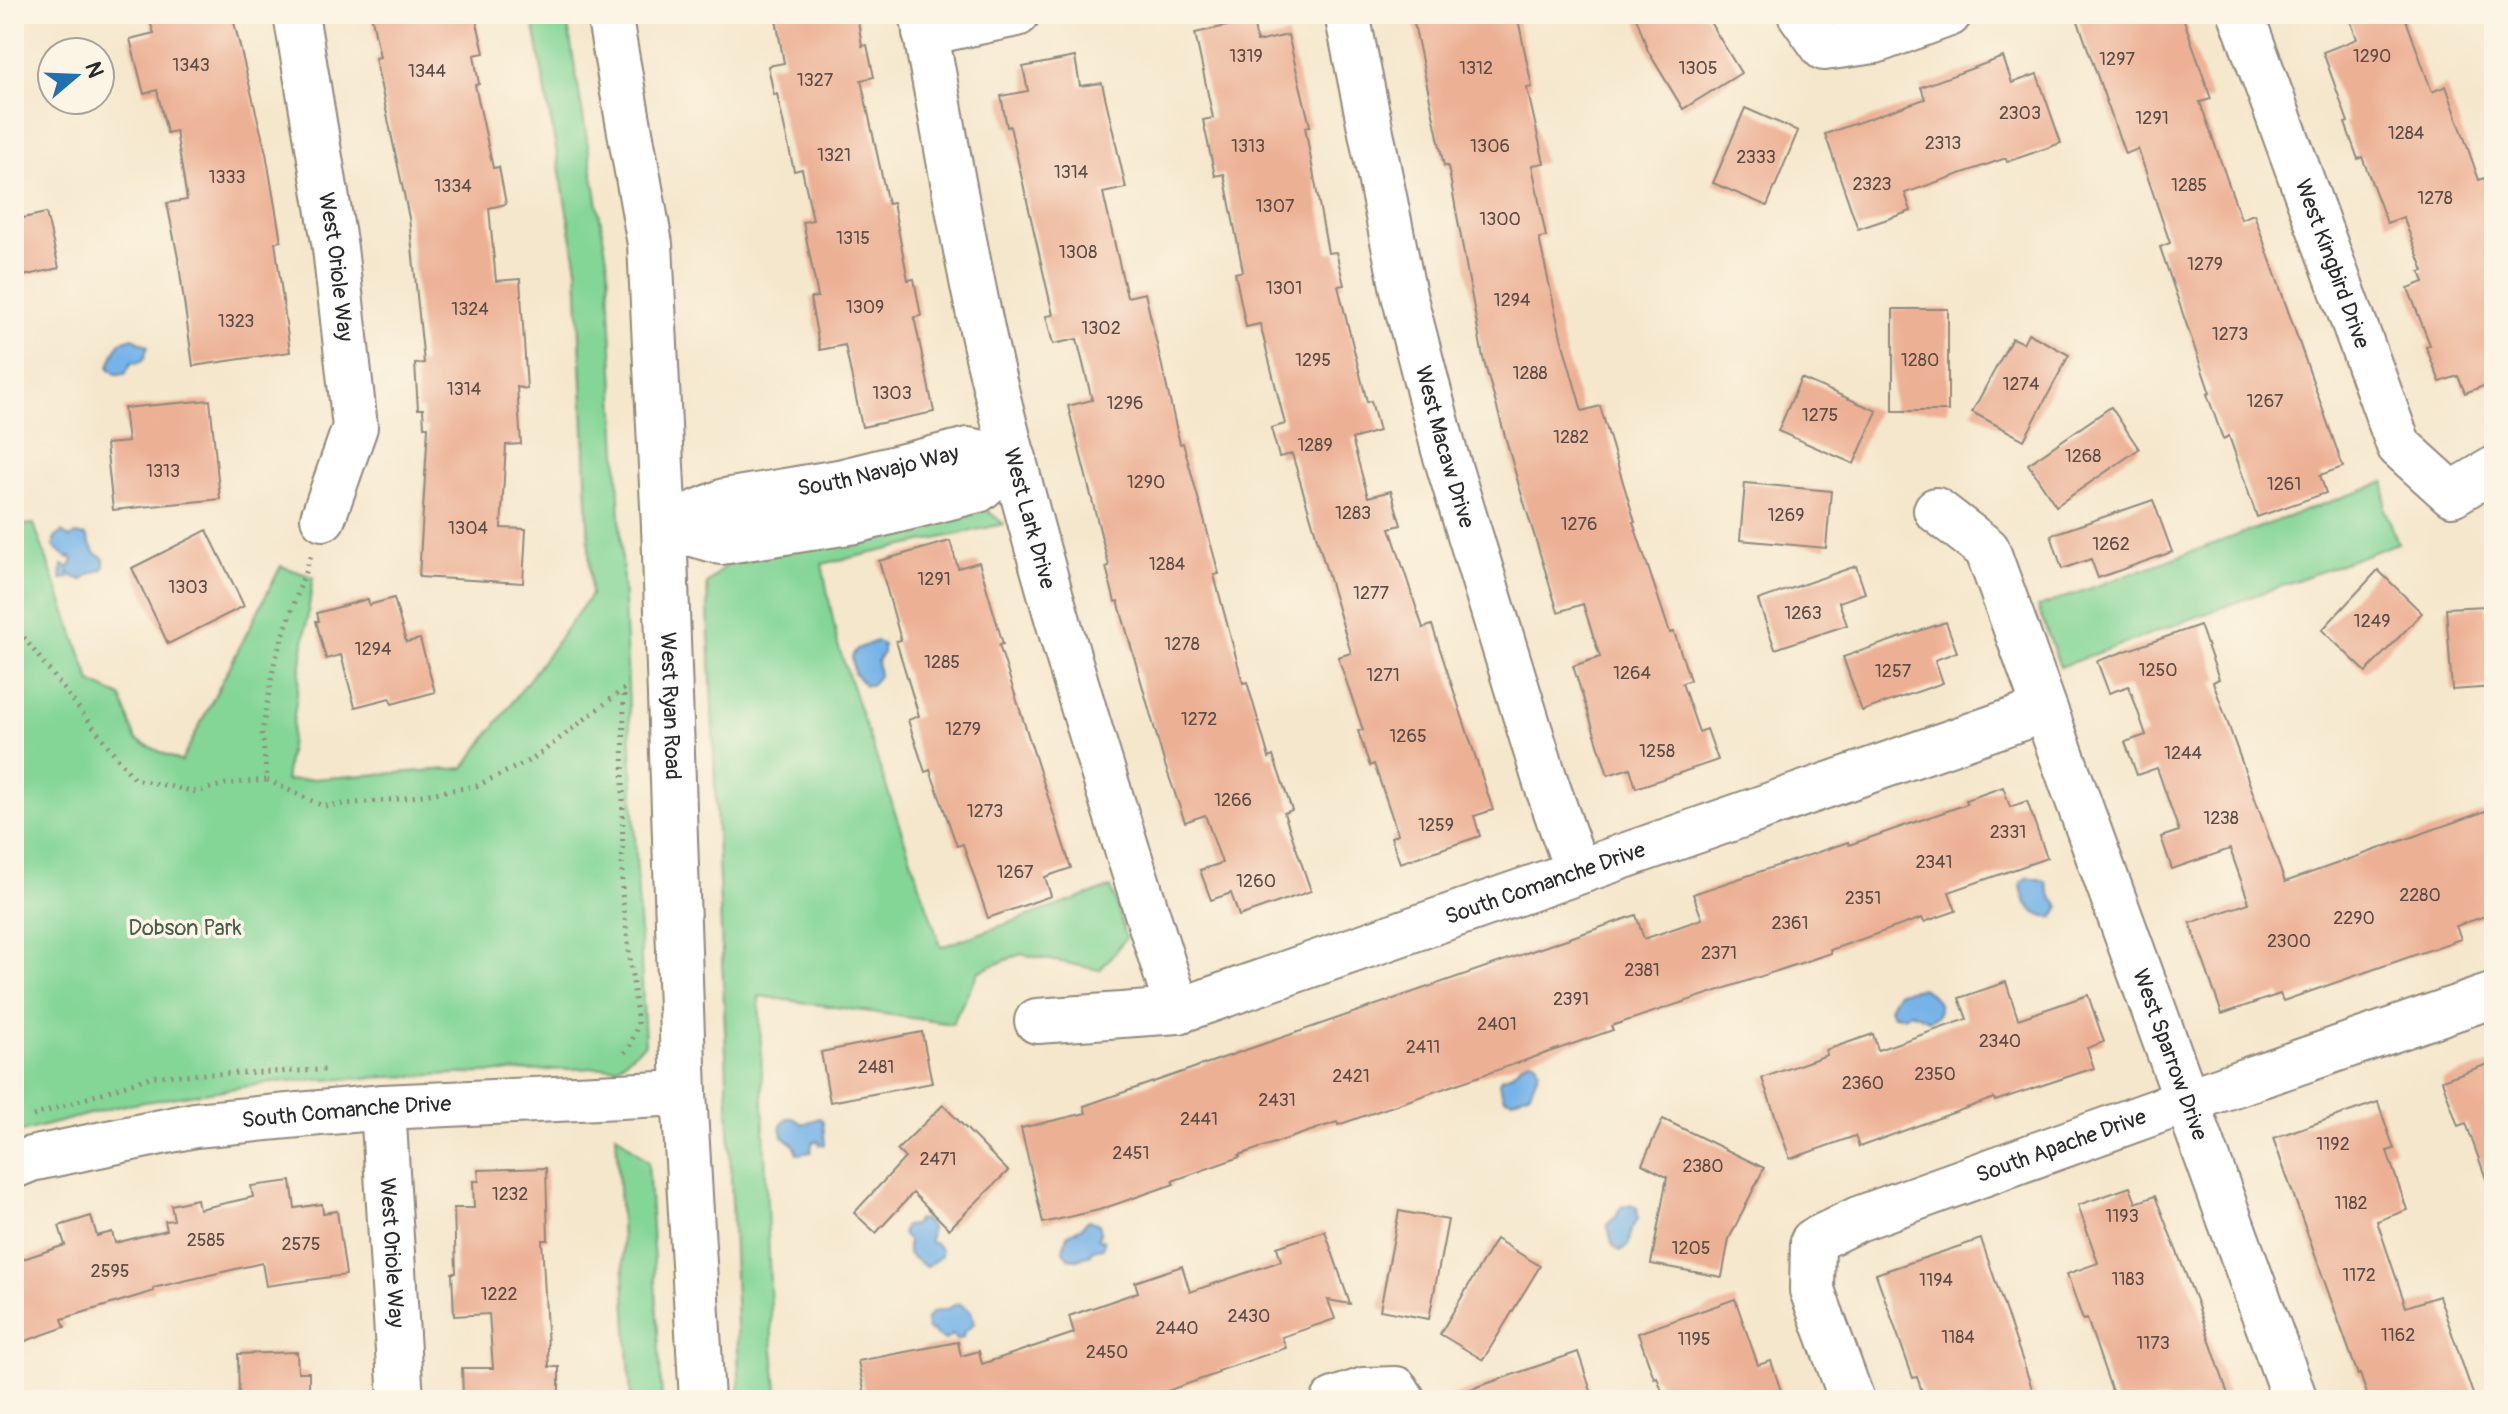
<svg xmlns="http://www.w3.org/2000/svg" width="2508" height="1414" viewBox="0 0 2508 1414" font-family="Pangolin,sans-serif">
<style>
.green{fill:#84d697;stroke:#588061;stroke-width:2}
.water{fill:#75b3e8;stroke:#506f8a;stroke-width:2}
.building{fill:#ecb195}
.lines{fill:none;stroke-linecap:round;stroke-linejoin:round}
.minor-casing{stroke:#90897c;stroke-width:48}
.path{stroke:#90897c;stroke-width:5;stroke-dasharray:2 6;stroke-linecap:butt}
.minor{stroke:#fff;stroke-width:44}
.labels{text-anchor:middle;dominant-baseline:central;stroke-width:7;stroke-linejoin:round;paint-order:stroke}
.number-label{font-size:18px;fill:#5b4c46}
.street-label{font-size:22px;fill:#2b2b2b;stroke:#fcf5e5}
.park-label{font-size:22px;fill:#465e4b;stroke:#fcf5e5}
</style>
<rect width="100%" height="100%" fill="#fcf5e5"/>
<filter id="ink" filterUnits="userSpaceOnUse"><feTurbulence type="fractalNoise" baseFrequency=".0125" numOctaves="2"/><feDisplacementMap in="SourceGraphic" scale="16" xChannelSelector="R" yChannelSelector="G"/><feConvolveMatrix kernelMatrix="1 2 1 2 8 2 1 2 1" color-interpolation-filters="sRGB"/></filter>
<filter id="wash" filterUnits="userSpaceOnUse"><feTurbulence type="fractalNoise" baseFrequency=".006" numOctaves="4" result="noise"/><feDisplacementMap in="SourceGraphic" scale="32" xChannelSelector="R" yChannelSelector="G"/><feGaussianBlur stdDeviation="1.8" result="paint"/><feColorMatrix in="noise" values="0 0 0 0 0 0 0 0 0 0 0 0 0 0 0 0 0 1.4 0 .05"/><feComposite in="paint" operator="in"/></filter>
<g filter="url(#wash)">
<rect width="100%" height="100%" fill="#f5e7cc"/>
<g class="green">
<path d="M532,14H566L608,265L645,1044L617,1067L274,1082L120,1106L14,1134V526L34,524L91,682L121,697L136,740L181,762L281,566L313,577L285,781L464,768L591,595L577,268Z"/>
<path d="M2385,482V509L2398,543L2060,667L2038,607Z"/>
<path d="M979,504L1004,524L822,564L838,645L941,947L1111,887L1126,938L1100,970L1021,954L979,971L952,1024L759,996L772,1339L778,1400H740L707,584L738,553Z"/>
<path d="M616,1134L648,1162L662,1400H631Z"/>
</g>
<g class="water">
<path d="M133,338L148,346L144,359L139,363L132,362L125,374H116L109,368C109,363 117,347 120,342Z"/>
<path d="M62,532L70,538L76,534L86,536L94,552L104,559V568L88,575L83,580L73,577L69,572V578L61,579L62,565L69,568L73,561L71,557L67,558L54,547V539Z"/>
<path d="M876,641L883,645V653L877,661L879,676L871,685H865L854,673L852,656L857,649Z"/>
<path d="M2029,877C2054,883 2042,877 2051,896C2053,900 2057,903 2059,907L2054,917C2034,920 2021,900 2021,882Z"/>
<path d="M1921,988C1932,993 1943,1003 1937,1016L1929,1020L1911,1012L1903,1016L1893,1015L1889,1008C1898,987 1899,992 1921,988Z"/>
<path d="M1531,1060L1536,1062L1539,1070L1530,1092L1513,1100L1504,1098L1499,1083L1501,1078C1516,1076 1517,1062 1531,1060Z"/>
<path d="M787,1118H793L803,1124L820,1118L823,1122L825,1145H820L819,1141L812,1142L811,1152L797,1154L795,1146L783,1136L781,1126Z"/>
<path d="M1631,1204L1637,1208L1638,1219L1631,1229L1629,1244L1620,1251L1613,1246L1607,1224L1616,1217L1621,1207Z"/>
<path d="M923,1219L931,1227C928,1255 931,1234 941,1250V1256L926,1267L908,1254V1241L902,1233L905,1226L914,1225L917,1220Z"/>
<path d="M1088,1220L1099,1224L1101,1232L1098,1238L1104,1241L1103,1248L1092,1250L1091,1254L1077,1259L1068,1258L1063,1250L1067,1235L1082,1227Z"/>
<path d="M959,1303L971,1312L974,1324L964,1332L963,1338L956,1340L953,1335L945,1340L927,1329L926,1320L933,1312L945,1310Z"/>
</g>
<g id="blocks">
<g class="building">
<path d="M147,14H232L266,153L281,241L275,242L290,352L193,366L178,258L167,203L187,200L176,131L167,133L157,90L144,94L130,39L154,33Z"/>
<path d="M371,14H475L484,53L474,55L479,84L475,85L493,168L499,167L506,204L489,208L496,281L520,279L527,389L517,387L521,444L506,445L501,528L526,529L523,583L419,577L428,427H424L423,409H418L415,364L424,363L409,218L375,58L380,57Z"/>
<path d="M775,14H857L862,46L867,45L874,77L861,80L888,204L893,203L908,280L914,279L921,316L914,317L934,412L862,427L845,345L820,350L810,298L818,297L803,222L813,220L802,169L794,171L777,94L774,95L768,66L784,63Z"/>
<path d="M1412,14H1517L1532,87L1527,88L1544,163L1532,165L1546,237L1539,238L1561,337L1582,411L1600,406L1635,522H1633L1670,633L1674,632L1690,680L1682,683L1699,732L1707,729L1718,760L1636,788L1630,768L1608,775L1573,666L1600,657L1583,604L1558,612L1519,486L1483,358L1448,166H1444Z"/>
<path d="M1635,14H1705L1741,73L1683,109L1648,51Z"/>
<path d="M2098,14H2182L2211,99L2200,102L2241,219L2254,214L2343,467L2320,475L2326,493L2257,517L2229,436L2223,439L2207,394L2210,393L2160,247L2170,243L2138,149L2125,154L2078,21Z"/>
<path d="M2348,14H2404L2432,92L2446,86L2479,180L2484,178L2494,203V382L2465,393L2458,376L2440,382L2426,347L2430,345L2408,288L2424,282L2420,272L2424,271L2403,217L2387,223L2362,157L2358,159L2345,123L2348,122L2323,52L2357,39Z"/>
<path d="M1253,20L1257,42L1288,35L1310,126L1305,127L1328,253L1336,252L1344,285L1338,286L1367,402L1371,401L1379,431L1352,439L1368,497L1391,491L1401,525L1390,528L1423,628L1432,625L1493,810L1474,816L1480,836L1400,863L1391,837L1398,834L1374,764L1370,766L1358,731L1363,730L1338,657L1351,653L1292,454L1279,457L1271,428L1285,424L1260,324L1246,327L1235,273L1243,271L1224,174L1215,176L1203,120L1213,118L1195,33Z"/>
<path d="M1075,57L1080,86L1102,83L1126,188L1103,193L1127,297L1145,293L1180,444L1183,443L1219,574L1214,575L1243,683L1247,682L1269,758L1273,756L1292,810L1284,813L1311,891L1239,916L1231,893L1211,900L1200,870L1222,863L1205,815L1185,822L1165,765L1118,601L1115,602L1106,567L1109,566L1068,406L1092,400L1077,339L1053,344L1046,316L1053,315L1010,126L1007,127L1001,96L1028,91L1023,67Z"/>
<path d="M2003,57L2012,83L2037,74L2061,143L2007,162L2006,158L1905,193L1911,211L1858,229L1825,134L1925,99L1921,87Z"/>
<path d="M1745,108L1798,131L1767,206L1713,183Z"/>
<path d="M46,213L59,268L14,278V220Z"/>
<rect x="1893" y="309" width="55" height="102"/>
<path d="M2028,333L2069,355L2024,440L1972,412L2012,338L2023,343Z"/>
<path d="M1801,378L1877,411L1854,464L1778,431Z"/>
<path d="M210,400L220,499L113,510L106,444L128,442L124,408Z"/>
<path d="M2111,407L2139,449L2056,506L2028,464Z"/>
<path d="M1745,483L1831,491L1826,548L1740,540Z"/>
<path d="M2153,500L2172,552L2098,578L2091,559L2062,569L2051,535Z"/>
<path d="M207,530L244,606L168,644L132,568Z"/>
<path d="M950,541L958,568L979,562L1003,644L999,645L1071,868L1045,877L1051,896L988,918L963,844L957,846L930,770L925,772L908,720L919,716L896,641L901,640L879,561Z"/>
<path d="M1856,566L1865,593L1839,602L1847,625L1775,649L1758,600Z"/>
<path d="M2378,570L2422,613L2366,672L2322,630Z"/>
<path d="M394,598L406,642L420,639L435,692L392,704L390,698L355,707L341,655L326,659L316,621H319L317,613L368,599L369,605Z"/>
<path d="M2486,606L2487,625H2494V687L2452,690L2446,608Z"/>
<path d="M1946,622L1957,652L1935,660L1943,683L1862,711L1843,657Z"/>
<path d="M2200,625L2219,679L2213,682L2285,882L2494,808V913L2456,926L2461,939L2283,1001L2280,994L2222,1014L2190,923L2249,903L2230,849L2172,869L2161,837L2179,831L2157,768L2137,775L2125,742L2146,735L2129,686L2109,693L2097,661Z"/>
<path d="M2003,787L2010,807L2027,801L2047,858L1949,892L1956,911L1924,922L1922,918L1830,950L1831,953L1611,1026L1613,1030L1338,1125L1337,1122L1239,1155L1240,1157L1172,1181L1174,1184L1099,1210L1043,1223L1021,1128L1086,1113L1084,1106L1636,915L1644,939L1702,919L1693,894L1848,842L1849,845L1967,804L1966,800Z"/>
<path d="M2006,982L2018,1019L2088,995L2104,1042L2087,1048L2094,1068L1995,1101L1994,1098L1859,1147L1855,1136L1790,1159L1762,1078L1827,1055L1826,1050L1873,1034L1878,1050L1967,1019L1959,998Z"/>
<path d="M922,1032L932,1083L830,1102L821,1052Z"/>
<path d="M2494,1062V1189L2490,1190L2466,1123L2458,1126L2442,1080Z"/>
<path d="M2378,1102L2394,1149L2387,1151L2407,1210L2377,1221L2406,1307L2439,1296L2475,1400H2369L2360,1374L2358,1375L2273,1138Z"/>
<path d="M943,1105L1008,1171L949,1229L913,1193L876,1233L854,1213L905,1158L897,1150Z"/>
<path d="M1663,1119L1764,1168L1729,1239L1722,1277L1651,1264L1667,1177L1642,1164Z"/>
<path d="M546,1168L548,1240H542L549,1367H559V1400H463L462,1368H493L489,1314L454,1316L452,1273H456L454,1208H474L473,1181H479L478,1170Z"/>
<path d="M291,1181L295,1208L322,1204L323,1213L337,1211L346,1275L266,1286L262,1263L153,1288L154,1291L62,1319L65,1327L14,1345V1262L65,1245L59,1226L91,1216L97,1236L112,1232L115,1243L167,1230L165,1221L174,1220L171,1205L197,1199L199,1209L253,1197L251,1186Z"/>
<path d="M2130,1187L2136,1203L2155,1196L2197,1303L2230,1400H2115L2087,1319L2083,1320L2067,1274L2098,1263L2078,1205Z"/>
<path d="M1399,1211L1448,1220L1429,1319L1380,1310Z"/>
<path d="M1325,1231L1350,1304L1328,1300L1335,1319L1282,1337L1286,1348L1218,1371L1219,1373L1141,1400H866L858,1361L958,1342L961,1356L979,1351L982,1364L1074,1333L1069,1316L1138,1292L1135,1282L1182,1266L1190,1292L1281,1261L1277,1247Z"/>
<path d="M1496,1239L1540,1266L1483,1360L1440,1334Z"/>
<path d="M1981,1239L2036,1400H1925L1917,1377L1913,1378L1876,1274Z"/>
<path d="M1735,1299L1758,1365L1771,1361L1784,1400H1665L1657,1377L1654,1378L1638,1333Z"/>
<path d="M297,1352L298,1372H309V1400H239L238,1354Z"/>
<path d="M1578,1352L1594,1400H1452L1451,1396Z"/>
</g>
</g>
</g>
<g filter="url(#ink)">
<use href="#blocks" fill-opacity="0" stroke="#90897c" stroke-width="2"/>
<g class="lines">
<g class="minor-casing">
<g id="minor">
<path id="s1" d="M296,14L335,248L355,427L323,518"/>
<path id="s2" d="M609,14L650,244L664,526L684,1093L702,1400"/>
<path id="s3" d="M922,14C945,131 963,249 990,365C1042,583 1110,797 1178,1011"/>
<path id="s4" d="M1347,14L1404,295L1444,450L1545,780L1577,871"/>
<path d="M1800,14L1824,48L1875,41L1949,14"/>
<path id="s5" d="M2241,14L2399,446L2452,494L2494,469"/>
<path d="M925,33L1017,14"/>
<path id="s6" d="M1936,510L1987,549L2295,1400"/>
<path d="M664,526L721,542L855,521L978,490L1014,459"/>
<path id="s7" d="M664,526L725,501L839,482L968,450L1014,459"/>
<path id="s8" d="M1037,1021L1178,1011L2044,710"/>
<path id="s9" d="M383,1107L401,1400"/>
<path id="s10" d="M14,1166L31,1159L195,1125L383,1107L684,1093"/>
<path d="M1334,1400L1364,1390L1396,1389L1403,1400"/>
<path id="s11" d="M1852,1400L1812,1290L1813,1241L1858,1219L2189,1100L2494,995"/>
</g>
</g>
<g class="path">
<path d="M14,625L134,779L197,792L226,784L267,780L262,732L275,659L312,552"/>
<path d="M267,780L323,806L399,799L476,786L533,759L624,689L622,893L638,1024L630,1046L621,1057"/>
<path d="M33,1116L153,1076L325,1070"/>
</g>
<use href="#minor" class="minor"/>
</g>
</g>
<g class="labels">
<g class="number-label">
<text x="1246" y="56">1319</text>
<text x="2372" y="56">1290</text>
<text x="2117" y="59">1297</text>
<text x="191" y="65">1343</text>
<text x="1476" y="68">1312</text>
<text x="1698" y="68">1305</text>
<text x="427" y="71">1344</text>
<text x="815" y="80">1327</text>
<text x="2020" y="113">2303</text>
<text x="2152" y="118">1291</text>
<text x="2406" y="133">1284</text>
<text x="1943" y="143">2313</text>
<text x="1248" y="146">1313</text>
<text x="1490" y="146">1306</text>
<text x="834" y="155">1321</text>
<text x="1756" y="157">2333</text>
<text x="1071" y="172">1314</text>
<text x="227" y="177">1333</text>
<text x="1872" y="184">2323</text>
<text x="2189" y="185">1285</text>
<text x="453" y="186">1334</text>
<text x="2435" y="198">1278</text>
<text x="1275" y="206">1307</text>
<text x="1500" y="219">1300</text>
<text x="853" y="238">1315</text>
<text x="1078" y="252">1308</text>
<text x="2205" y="264">1279</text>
<text x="1284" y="288">1301</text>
<text x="1512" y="300">1294</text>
<text x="865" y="307">1309</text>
<text x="470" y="309">1324</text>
<text x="236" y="321">1323</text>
<text x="1101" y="328">1302</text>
<text x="2230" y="334">1273</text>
<text x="1313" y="360">1295</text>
<text x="1920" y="360">1280</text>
<text x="1530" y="373">1288</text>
<text x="2021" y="384">1274</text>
<text x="464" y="389">1314</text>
<text x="892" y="393">1303</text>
<text x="2265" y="401">1267</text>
<text x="1125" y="403">1296</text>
<text x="1820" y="415">1275</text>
<text x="1571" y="437">1282</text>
<text x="1315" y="445">1289</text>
<text x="2083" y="456">1268</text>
<text x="163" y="471">1313</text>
<text x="1146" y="482">1290</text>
<text x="2284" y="484">1261</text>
<text x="1353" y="513">1283</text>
<text x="1786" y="515">1269</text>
<text x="1579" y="524">1276</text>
<text x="468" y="528">1304</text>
<text x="2111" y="544">1262</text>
<text x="1167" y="564">1284</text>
<text x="934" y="579">1291</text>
<text x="188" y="587">1303</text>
<text x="1371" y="593">1277</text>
<text x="1803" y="613">1263</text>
<text x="2372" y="621">1249</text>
<text x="1182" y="644">1278</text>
<text x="373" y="649">1294</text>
<text x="942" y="662">1285</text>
<text x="2158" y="670">1250</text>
<text x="1893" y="671">1257</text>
<text x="1632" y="673">1264</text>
<text x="1383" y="675">1271</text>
<text x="1199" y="719">1272</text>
<text x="963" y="729">1279</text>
<text x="1408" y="736">1265</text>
<text x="1657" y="751">1258</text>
<text x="2183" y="753">1244</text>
<text x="1233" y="800">1266</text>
<text x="985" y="811">1273</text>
<text x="2221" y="818">1238</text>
<text x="1436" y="825">1259</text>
<text x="2008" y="832">2331</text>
<text x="1934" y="862">2341</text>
<text x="1015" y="872">1267</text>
<text x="1256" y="881">1260</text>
<text x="2420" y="895">2280</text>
<text x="1863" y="898">2351</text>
<text x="2354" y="918">2290</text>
<text x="1790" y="923">2361</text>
<text x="2289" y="941">2300</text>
<text x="1719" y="953">2371</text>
<text x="1642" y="970">2381</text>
<text x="1571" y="999">2391</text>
<text x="1497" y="1024">2401</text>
<text x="2000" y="1041">2340</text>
<text x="1423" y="1047">2411</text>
<text x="876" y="1067">2481</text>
<text x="1935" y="1074">2350</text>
<text x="1351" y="1076">2421</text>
<text x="1863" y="1083">2360</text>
<text x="1277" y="1100">2431</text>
<text x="1199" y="1119">2441</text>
<text x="2333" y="1144">1192</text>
<text x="1131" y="1153">2451</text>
<text x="938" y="1159">2471</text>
<text x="1703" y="1166">2380</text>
<text x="510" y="1194">1232</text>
<text x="2351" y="1203">1182</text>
<text x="2122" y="1216">1193</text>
<text x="206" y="1240">2585</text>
<text x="301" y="1244">2575</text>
<text x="1691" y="1248">1205</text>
<text x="110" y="1271">2595</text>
<text x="2359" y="1275">1172</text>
<text x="2128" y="1279">1183</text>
<text x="1936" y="1280">1194</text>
<text x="499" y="1294">1222</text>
<text x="1249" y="1316">2430</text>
<text x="1177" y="1328">2440</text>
<text x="2398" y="1335">1162</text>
<text x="1958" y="1337">1184</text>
<text x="1694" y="1339">1195</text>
<text x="2153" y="1343">1173</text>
<text x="1107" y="1352">2450</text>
</g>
<g class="street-label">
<text stroke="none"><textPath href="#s5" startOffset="266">West Kingbird Drive</textPath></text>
<text stroke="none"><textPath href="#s1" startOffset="256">West Oriole Way</textPath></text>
<text stroke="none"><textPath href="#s4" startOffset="444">West Macaw Drive</textPath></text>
<text stroke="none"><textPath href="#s7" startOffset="222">South Navajo Way</textPath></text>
<text stroke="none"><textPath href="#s3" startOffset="516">West Lark Drive</textPath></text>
<text stroke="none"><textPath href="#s2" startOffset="696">West Ryan Road</textPath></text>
<text stroke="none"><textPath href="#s8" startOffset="530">South Comanche Drive</textPath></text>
<text stroke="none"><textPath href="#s6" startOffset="602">West Sparrow Drive</textPath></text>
<text stroke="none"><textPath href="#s10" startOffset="338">South Comanche Drive</textPath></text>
<text stroke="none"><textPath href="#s11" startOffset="432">South Apache Drive</textPath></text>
<text stroke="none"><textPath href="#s9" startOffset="146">West Oriole Way</textPath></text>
</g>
<g class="park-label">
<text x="185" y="928">Dobson Park</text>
</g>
</g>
<rect width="2508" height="1414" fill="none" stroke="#fcf5e5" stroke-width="48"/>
<g transform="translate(76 76) rotate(71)"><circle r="38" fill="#fcf5e5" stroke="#a8a49b" stroke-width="2"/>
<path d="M0-6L14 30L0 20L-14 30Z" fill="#1f6fb2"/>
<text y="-12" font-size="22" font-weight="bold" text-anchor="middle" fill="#2b2b2b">N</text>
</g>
</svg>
